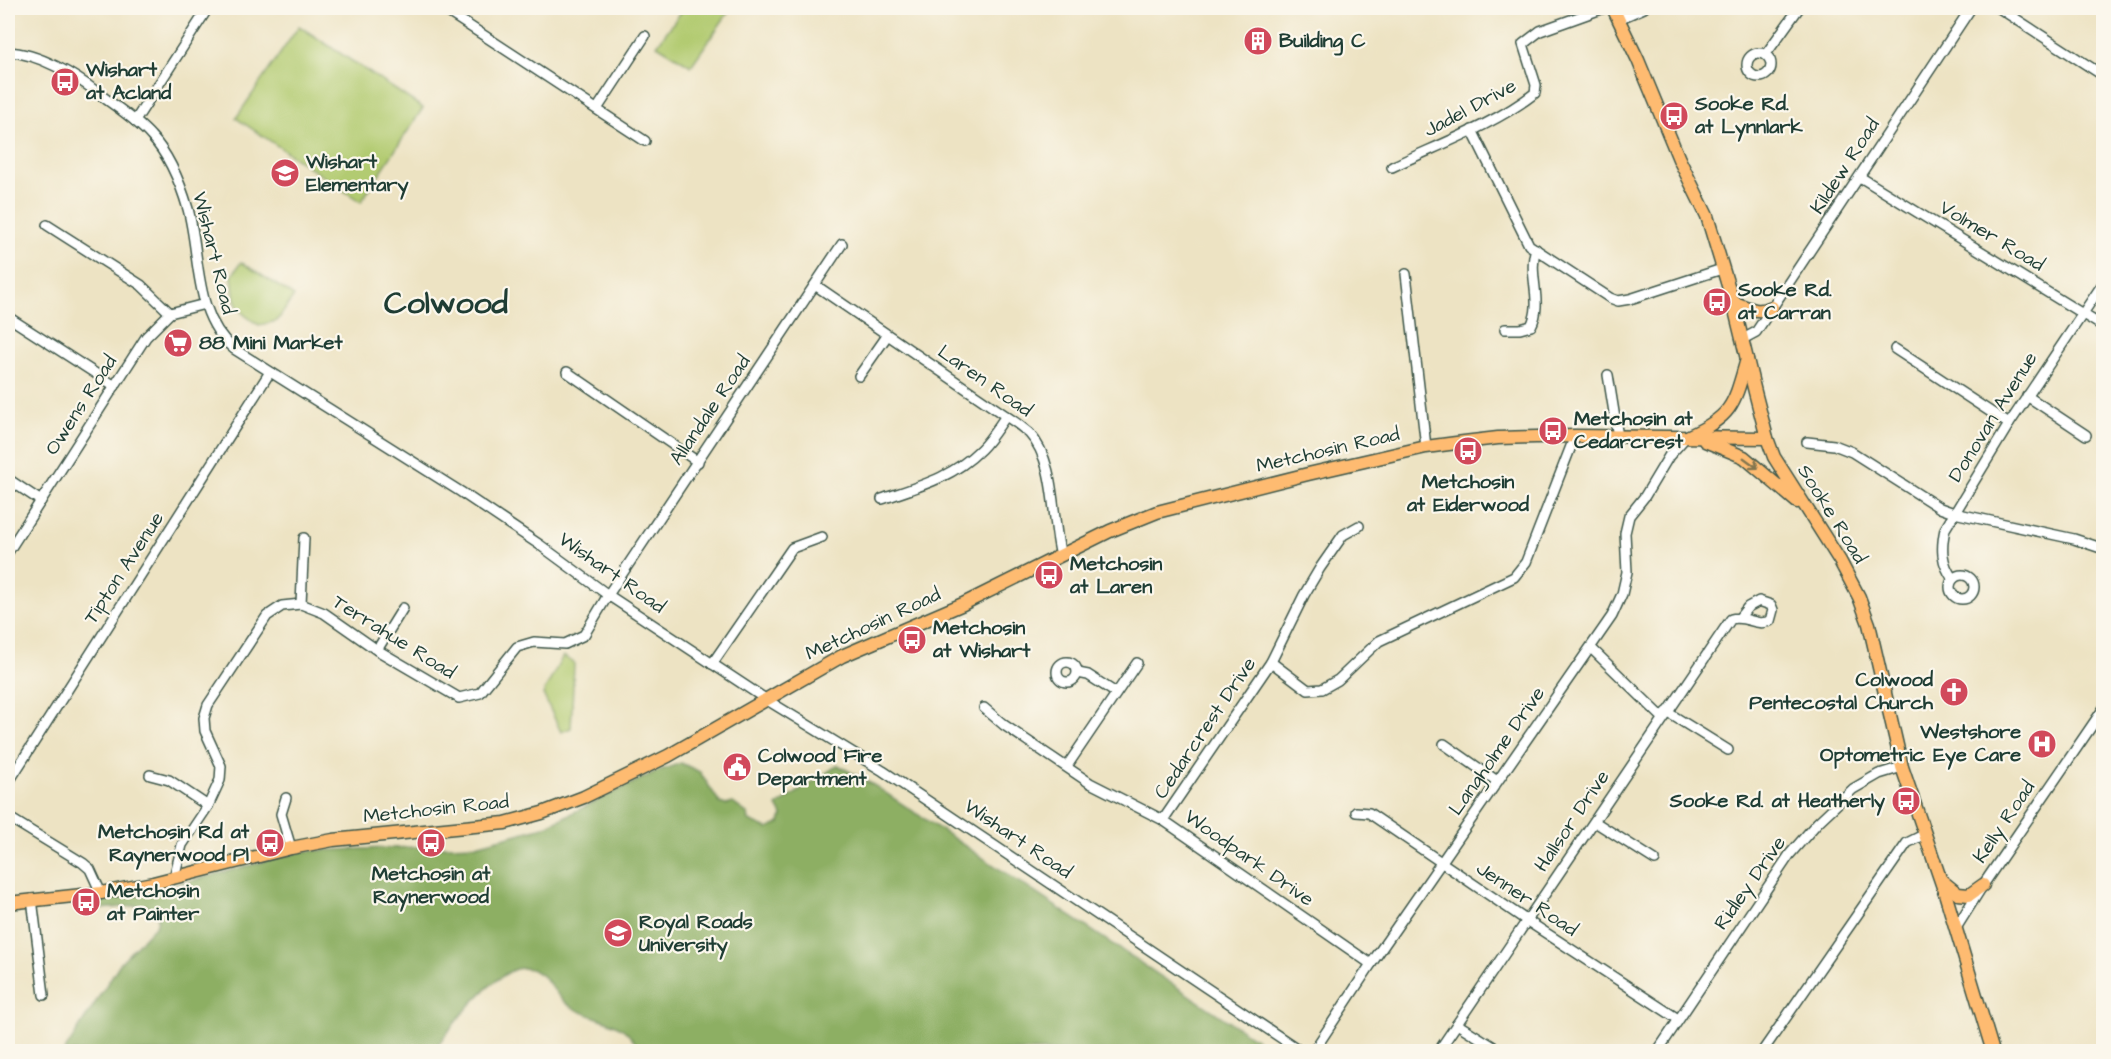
<svg xmlns="http://www.w3.org/2000/svg" width="2111" height="1059" viewBox="0 0 2111 1059" font-family="'Architects Daughter',sans-serif">
<style>
.green{fill:#b2cb71;stroke:#688452;stroke-width:1.5}
.forest{fill:#8daf63;stroke:#56764c;stroke-width:1.5}
.lines{fill:none;stroke-linecap:round;stroke-linejoin:round}
.minor-casing{stroke:#3e5649;stroke-width:12}
.major-casing{stroke:#3e5649;stroke-width:15}
.minor{stroke:#fff;stroke-width:9}
.major{stroke:#febb71;stroke-width:12}
.oneway{stroke:#83764f}
.labels{text-anchor:middle;dominant-baseline:central;stroke-width:4.5;stroke-linejoin:round;paint-order:stroke}
.poi-label{font-size:20px;font-weight:bold;fill:#1f3d34;stroke:#fbf7ec;text-anchor:start}
.street-label{font-size:20px;fill:#1f3d34;stroke:#fbf7ec}
.town-label{font-size:32px;font-weight:bold;fill:#1f3d34;stroke:#fbf7ec}
</style>
<rect width="100%" height="100%" fill="#fbf7ec"/>
<filter id="ink" filterUnits="userSpaceOnUse"><feTurbulence type="fractalNoise" baseFrequency=".0167" numOctaves="2"/><feDisplacementMap in="SourceGraphic" scale="12" xChannelSelector="R" yChannelSelector="G"/><feConvolveMatrix kernelMatrix="1 2 1 2 8 2 1 2 1" color-interpolation-filters="sRGB"/></filter>
<filter id="wash" filterUnits="userSpaceOnUse"><feTurbulence type="fractalNoise" baseFrequency=".008" numOctaves="4" result="noise"/><feDisplacementMap in="SourceGraphic" scale="24" xChannelSelector="R" yChannelSelector="G"/><feGaussianBlur stdDeviation="1.35" result="paint"/><feColorMatrix in="noise" values="0 0 0 0 0 0 0 0 0 0 0 0 0 0 0 0 0 1.4 0 .05"/><feComposite in="paint" operator="in"/></filter>
<g filter="url(#wash)">
<rect width="100%" height="100%" fill="#ede3c3"/>
<g class="green">
<path d="M684,8H720L728,13L691,66L657,45Z"/>
<path d="M299,26L423,108L361,202L236,118Z"/>
<path d="M241,262L294,296L277,321L259,325C233,309 235,305 232,276Z"/>
<path d="M563,656L574,663L571,728L561,732L543,694Z"/>
</g>
<path class="forest" d="M681,763L700,772L720,803L726,805L733,803L748,814L749,821L768,829L780,823L782,815L777,806L838,765L875,786L1273,1051H641C636,1044 631,1036 624,1030C608,1018 586,1017 570,1006C555,997 550,978 535,971C530,968 518,967 513,970C485,983 451,1026 434,1051L64,1052L121,962L157,924L158,913L146,905L89,910L81,909L87,903L145,893L304,851L476,845L544,827L655,772Z"/>
</g>
<g filter="url(#ink)">
<g class="lines">
<g class="minor-casing">
<g id="minor">
<path d="M442,8L645,141"/>
<path d="M1999,8L2104,76"/>
<path d="M1619,19L1644,8"/>
<path d="M8,52C38,53 75,75 98,93C116,107 136,119 151,136C169,155 181,185 188,209C201,257 193,315 234,349L461,492L540,545L608,595L767,700L883,771L1302,1052"/>
<circle cx="1759" cy="65" r="12"/>
<path d="M1766,54L1799,8"/>
<path d="M597,109L645,36"/>
<path d="M135,121L208,8"/>
<path d="M1472,130L1529,245L1610,298L1618,301L1630,299L1722,269"/>
<path d="M1392,167C1438,145 1494,125 1535,93L1536,85L1523,44L1540,31L1604,8"/>
<path d="M1860,177L2104,327"/>
<path d="M47,225L141,285L170,313"/>
<path d="M1406,274L1426,447"/>
<path d="M815,285L1006,416C1014,421 1022,427 1029,433C1057,463 1051,518 1061,556"/>
<path d="M8,317L115,386"/>
<path d="M1505,329H1520L1531,326C1544,302 1527,274 1536,249"/>
<path d="M1743,339L1756,332L1971,8"/>
<path d="M1895,349L2009,424"/>
<path d="M567,372L698,462"/>
<path d="M1608,375L1618,437"/>
<path d="M859,376L887,336"/>
<path d="M2027,396L2086,435"/>
<path d="M1807,442L1834,445L1852,452L1940,508L1954,513L2074,539L2104,549"/>
<path d="M8,479L41,501"/>
<path d="M882,499C920,486 952,478 981,449C991,439 998,427 1006,416"/>
<path d="M8,552L146,337L170,313L205,304"/>
<circle cx="1962" cy="587" r="12"/>
<path d="M1953,579C1941,563 1941,548 1945,529L2009,424L2104,282"/>
<path d="M301,604L304,538"/>
<path d="M1591,648L1663,718"/>
<path d="M377,650L403,608"/>
<circle cx="1067" cy="672" r="10"/>
<path d="M1271,662L1308,690L1322,689L1338,680L1379,641L1514,577L1526,562L1575,436"/>
<path d="M712,664L792,548L822,537"/>
<path d="M1078,673L1088,675L1116,693"/>
<path d="M984,708L1004,725L1090,783L1163,820L1371,964"/>
<path d="M1667,712L1728,750"/>
<path d="M1444,744L1497,781"/>
<path d="M1067,766L1137,663"/>
<path d="M150,775L169,780L208,806"/>
<path d="M8,783L270,372"/>
<path d="M286,798L281,814L291,848"/>
<path d="M1356,812L1369,813L1526,920L1678,1019"/>
<path d="M8,817L83,863L90,869L101,893"/>
<path d="M1163,820L1271,662L1304,595L1320,568L1343,535L1359,526"/>
<path d="M1595,822L1655,860"/>
<path d="M174,878L182,845L208,806L220,780L221,766L205,731L204,718L208,705L267,616L282,606L301,604L324,613L377,650L459,698L480,693L517,647L534,642L565,644L584,635L608,595L842,244"/>
<path d="M32,899L44,995"/>
<path d="M1956,928L1983,885L2104,708"/>
<path d="M1457,1024L1502,1052"/>
<path d="M1313,1052L1371,964L1612,616L1622,594L1627,572L1625,533L1629,516L1645,496L1669,456L1685,438"/>
<path d="M1438,1052L1731,619C1747,615 1755,627 1770,621L1773,610L1771,605L1759,601L1748,607L1740,617"/>
<path d="M1657,1052L1790,854L1818,822L1853,789L1879,774L1902,767"/>
<path d="M1762,1052L1907,843L1925,834"/>
</g>
</g>
<g class="major-casing">
<g id="major">
<path d="M1613,8L1638,60L1679,159L1707,216L1733,302L1755,392L1767,438L1774,457L1840,561L1859,597L1869,624L1902,767L1945,893L1993,1052"/>
<path d="M1733,302C1748,308 1758,314 1772,307"/>
<path d="M1689,436C1733,416 1734,404 1747,359"/>
<path d="M1705,441L1744,457L1797,502"/>
<path d="M1942,881L1958,894L1969,895L1983,885"/>
<path d="M8,903L101,893L153,883L291,848L333,840L505,823L542,813L584,797L668,756L842,656L963,604L1110,531L1157,512L1308,474L1426,447L1464,442L1498,438L1575,436L1767,438"/>
</g>
</g>
<use href="#minor" class="minor"/>
<use href="#major" class="major"/>
</g>
<defs><path id="oneway-shaft" d="M-6 0H5M1.5-3L5.5 0L1.5 3" fill="none" stroke-width="1.6" stroke-linecap="round" stroke-linejoin="round" transform="scale(1.5)"/></defs>
<use class="oneway" href="#oneway-shaft" transform="translate(1751 463) rotate(36)"/>
</g>
<defs>
<g id="building-disc" transform="scale(1.5)"><circle r="9.5" fill="#d1495b" stroke="#fbf7ec"/><path d="M-4-6H4V6H1V3H-1V6H-4ZM-2.5-4.3h1.7v1.8h-1.7ZM.8-4.3h1.7v1.8H.8ZM-2.5-1h1.7V.8h-1.7ZM.8-1h1.7V.8H.8Z" fill="#fff"/></g>
<g id="bus-disc" transform="scale(1.5)"><circle r="9.5" fill="#d1495b" stroke="#fbf7ec"/><path d="M-5-6H5V4H4V6H2V4H-2V6H-4V4H-5ZM-3.5-4V0h7V-4ZM-3.5 1.2v1.5H-2V1.2ZM2 1.2v1.5H3.5V1.2Z" fill="#fff"/></g>
<g id="school-disc" transform="scale(1.5)"><circle r="9.5" fill="#d1495b" stroke="#fbf7ec"/><path d="M0-5L7-2L0 1L-7-2ZM-4 1L0 2.5L4 1V4Q0 6-4 4Z" fill="#fff"/></g>
<g id="supermarket-disc" transform="scale(1.5)"><circle r="9.5" fill="#d1495b" stroke="#fbf7ec"/><path d="M-6-5.5h2.5l.6 2H6L4.5 2H-2.5L-4.4-4H-6ZM-1.5 3.2a1.3 1.3 0 1 0 .1 0ZM3 3.2a1.3 1.3 0 1 0 .1 0Z" fill="#fff"/></g>
<g id="church-disc" transform="scale(1.5)"><circle r="9.5" fill="#d1495b" stroke="#fbf7ec"/><path d="M-1.2-6h2.4v3.5h3.3v2.4h-3.3V6h-2.4V-.1h-3.3v-2.4h3.3Z" fill="#fff"/></g>
<g id="hospital-disc" transform="scale(1.5)"><circle r="9.5" fill="#d1495b" stroke="#fbf7ec"/><path d="M-5-5h3v3.5h4V-5h3V5h-3V1.5h-4V5h-3Z" fill="#fff"/></g>
<g id="civic-disc" transform="scale(1.5)"><circle r="9.5" fill="#d1495b" stroke="#fbf7ec"/><path d="M-.6-6.5H3V-4.5H.6V-3L4-1V1h2V6H-6V1h2V-1L-.6-3ZM-1.2 2.5V6h2.4V2.5Z" fill="#fff"/></g>
<g id="university-disc" transform="scale(1.5)"><circle r="9.5" fill="#d1495b" stroke="#fbf7ec"/><path d="M0-5L7-2L0 1L-7-2ZM-4 1L0 2.5L4 1V4Q0 6-4 4Z" fill="#fff"/></g>
</defs>
<g fill-rule="evenodd">
<use href="#building-disc" x="1258" y="41"/>
<use href="#bus-disc" x="65" y="82"/>
<use href="#bus-disc" x="1674" y="116"/>
<use href="#school-disc" x="285" y="173"/>
<use href="#bus-disc" x="1717" y="302"/>
<use href="#supermarket-disc" x="178" y="343"/>
<use href="#bus-disc" x="1553" y="431"/>
<use href="#bus-disc" x="1468" y="451"/>
<use href="#bus-disc" x="1049" y="575"/>
<use href="#bus-disc" x="912" y="640"/>
<use href="#church-disc" x="1954" y="692"/>
<use href="#hospital-disc" x="2042" y="744"/>
<use href="#civic-disc" x="737" y="767"/>
<use href="#bus-disc" x="1906" y="801"/>
<use href="#bus-disc" x="270" y="843"/>
<use href="#bus-disc" x="431" y="843"/>
<use href="#bus-disc" x="86" y="902"/>
<use href="#university-disc" x="618" y="933"/>
</g>
<g class="labels">
<g class="poi-label">
<text x="1279" y="41">Building C</text>
<text x="86" y="70">Wishart<tspan x="86" dy="23">at Acland</tspan></text>
<text x="1695" y="104">Sooke Rd.<tspan x="1695" dy="23">at Lynnlark</tspan></text>
<text x="306" y="162">Wishart<tspan x="306" dy="23">Elementary</tspan></text>
<text x="1738" y="290">Sooke Rd.<tspan x="1738" dy="23">at Carran</tspan></text>
<text x="199" y="343">88 Mini Market</text>
<text x="1574" y="419">Metchosin at<tspan x="1574" dy="23">Cedarcrest</tspan></text>
<text x="1468" y="482" text-anchor="middle">Metchosin<tspan x="1468" dy="23">at Eiderwood</tspan></text>
<text x="1070" y="564">Metchosin<tspan x="1070" dy="23">at Laren</tspan></text>
<text x="933" y="628">Metchosin<tspan x="933" dy="23">at Wishart</tspan></text>
<text x="1933" y="680" text-anchor="end">Colwood<tspan x="1933" dy="23">Pentecostal Church</tspan></text>
<text x="2021" y="732" text-anchor="end">Westshore<tspan x="2021" dy="23">Optometric Eye Care</tspan></text>
<text x="758" y="756">Colwood Fire<tspan x="758" dy="23">Department</tspan></text>
<text x="1885" y="801" text-anchor="end">Sooke Rd. at Heatherly</text>
<text x="249" y="832" text-anchor="end">Metchosin Rd at<tspan x="249" dy="23">Raynerwood Pl</tspan></text>
<text x="431" y="874" text-anchor="middle">Metchosin at<tspan x="431" dy="23">Raynerwood</tspan></text>
<text x="107" y="891">Metchosin<tspan x="107" dy="23">at Painter</tspan></text>
<text x="639" y="922">Royal Roads<tspan x="639" dy="23">University</tspan></text>
</g>
<g class="street-label">
<text transform="translate(1470 108) rotate(-28)">Jadel Drive</text>
<text transform="translate(1845 166) rotate(-57)">Kildew Road</text>
<text transform="translate(1992 236) rotate(31)">Volmer Road</text>
<text transform="translate(214 253) rotate(76)">Wishart Road</text>
<text transform="translate(985 381) rotate(35)">Laren Road</text>
<text transform="translate(81 405) rotate(-57)">Owens Road</text>
<text transform="translate(710 410) rotate(-56)">Allandale Road</text>
<text transform="translate(1993 417) rotate(-58)">Donovan Avenue</text>
<text transform="translate(1328 450) rotate(-13)">Metchosin Road</text>
<text transform="translate(1832 514) rotate(58)">Sooke Road</text>
<text transform="translate(124 568) rotate(-57)">Tipton Avenue</text>
<text transform="translate(612 573) rotate(35)">Wishart Road</text>
<text transform="translate(873 624) rotate(-25)">Metchosin Road</text>
<text transform="translate(394 637) rotate(32)">Terrahue Road</text>
<text transform="translate(1205 728) rotate(-56)">Cedarcrest Drive</text>
<text transform="translate(1497 751) rotate(-55)">Langholme Drive</text>
<text transform="translate(436 809) rotate(-6)">Metchosin Road</text>
<text transform="translate(1572 821) rotate(-56)">Hallsor Drive</text>
<text transform="translate(2004 822) rotate(-56)">Kelly Road</text>
<text transform="translate(1018 839) rotate(34)">Wishart Road</text>
<text transform="translate(1249 858) rotate(35)">Woodpark Drive</text>
<text transform="translate(1750 883) rotate(-55)">Ridley Drive</text>
<text transform="translate(1527 899) rotate(34)">Jenner Road</text>
</g>
<g class="town-label">
<text x="446" y="303">Colwood</text>
</g>
</g>
<rect width="2111" height="1059" fill="none" stroke="#fbf7ec" stroke-width="30"/>
</svg>
